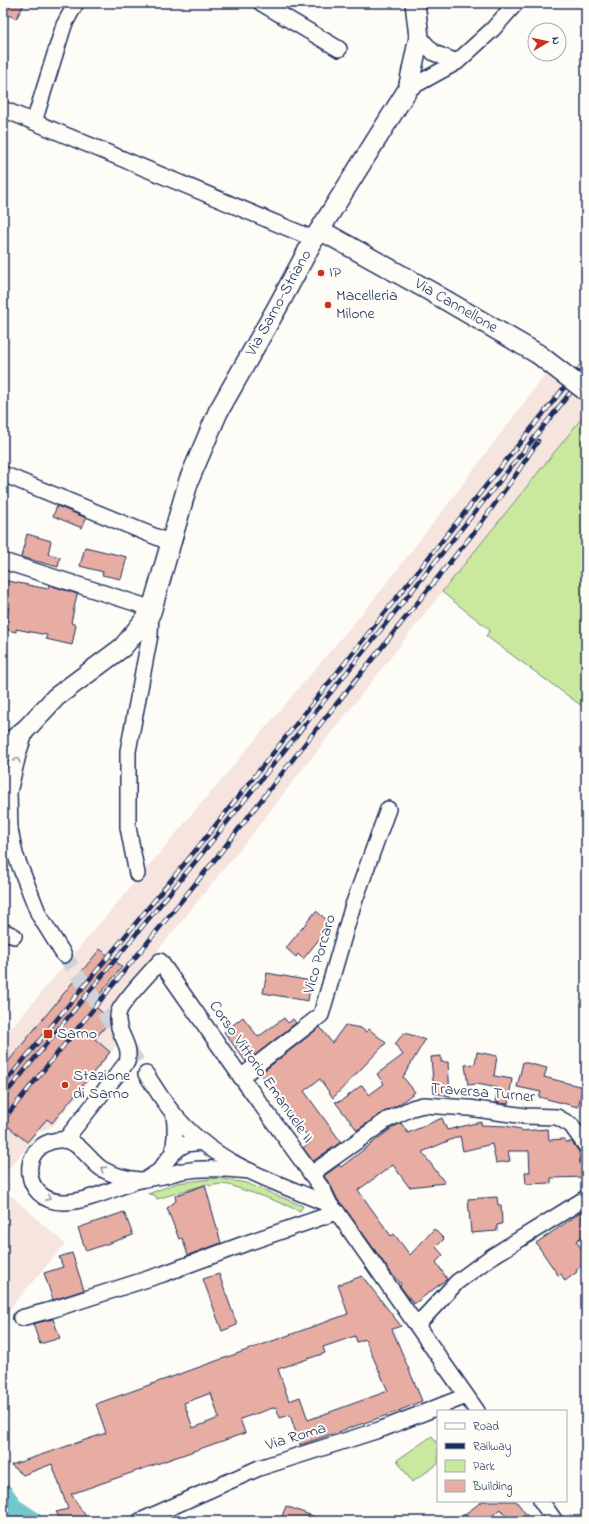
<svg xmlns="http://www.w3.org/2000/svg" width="589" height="1524" viewBox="0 0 589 1524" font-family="'Indie Flower',sans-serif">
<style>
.built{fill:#f6e4de}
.green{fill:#cbe89f;stroke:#738c7e}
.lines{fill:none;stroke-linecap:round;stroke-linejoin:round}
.river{stroke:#76c7cd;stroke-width:21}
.building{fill:#e7ada3;stroke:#1b2f5e;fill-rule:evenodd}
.minor-tunnel{stroke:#d0d3d8;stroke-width:15;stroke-dasharray:15 8;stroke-linecap:butt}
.minor-casing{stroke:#1b2f5e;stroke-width:18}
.major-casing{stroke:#1b2f5e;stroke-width:22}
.minor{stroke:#fdfcf7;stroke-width:15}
.major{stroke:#fdfcf7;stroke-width:19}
.rail-casing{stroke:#1b2f5e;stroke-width:4.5}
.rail{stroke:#fdfcf7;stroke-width:3;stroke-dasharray:9;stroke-linecap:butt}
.major-bridge-casing{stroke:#1b2f5e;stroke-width:22;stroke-linecap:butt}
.major-bridge{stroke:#fdfcf7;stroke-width:19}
.oneway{stroke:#8c96aa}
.poi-dot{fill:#c8321e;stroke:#fdfcf7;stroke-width:1.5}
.labels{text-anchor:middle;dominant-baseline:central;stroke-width:4;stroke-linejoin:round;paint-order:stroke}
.poi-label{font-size:16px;fill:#1b2f5e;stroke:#fdfcf7;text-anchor:start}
.street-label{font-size:16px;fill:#1b2f5e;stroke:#fdfcf7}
</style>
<rect width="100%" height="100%" fill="#fdfcf7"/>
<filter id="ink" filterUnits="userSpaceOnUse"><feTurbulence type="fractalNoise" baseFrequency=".025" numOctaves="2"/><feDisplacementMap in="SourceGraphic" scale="8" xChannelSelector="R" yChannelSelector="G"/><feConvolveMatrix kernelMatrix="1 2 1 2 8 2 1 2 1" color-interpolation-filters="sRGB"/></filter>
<g filter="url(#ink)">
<g class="built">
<path d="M547,372L586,401V413L442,592L241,848L119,998L111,1011L118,1044L52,1127L40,1131L3,1176V1038L375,598L444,509Z"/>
<path d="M3,1177L7,1192L65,1244L3,1316Z"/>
</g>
<g class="green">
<path d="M586,413V709L486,636L490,630L442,592Z"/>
<path d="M219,1178L246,1183L303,1206L300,1211L273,1200L229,1185L220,1184L210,1186L207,1184L157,1199L155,1195L148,1194L177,1183Z"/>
<path d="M432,1436L438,1445V1464L412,1482L397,1460Z"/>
</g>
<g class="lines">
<path class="river" d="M3,1494L14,1509L32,1521"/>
</g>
<g class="building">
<path d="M3,3H25L16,19L3,12Z"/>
<path d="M57,506L86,518L82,528L53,516Z"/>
<path d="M27,534L51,541L48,554L60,557L58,567L21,557Z"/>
<path d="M85,547L127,557L121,579L102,575L103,572L80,566Z"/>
<path d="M3,580L48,589L49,585L77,594L71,623L76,625L72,645L46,639L47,635L16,629V632L4,629L10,603L3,602Z"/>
<path d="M316,911L327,920L325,922L330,926L303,959L298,954L296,957L286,948Z"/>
<path d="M100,949L122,967L92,1004L109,1018V1022L95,1039L110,1052L52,1123L47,1119L27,1142L3,1122V1068Z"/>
<path d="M267,973L311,981L308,1001L263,993Z"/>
<path d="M243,1017L258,1037L284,1018L288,1023L293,1019L296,1023L246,1062L224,1032Z"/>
<path d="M345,1025L361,1028L366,1032L369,1029L386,1043L333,1098L320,1079L304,1091L341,1142L313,1161L303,1148L310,1143L306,1139L308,1137L260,1074L320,1027L332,1043Z"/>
<path d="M404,1033L415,1036L425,1040L403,1077L415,1092L398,1105L382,1113L357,1130L335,1102L341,1101L362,1085L369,1095L384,1084L377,1074L403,1055L395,1044Z"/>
<path d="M477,1052L497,1056L494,1076L512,1079L508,1104L495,1102L498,1088L477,1084L468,1085L465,1065L475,1064Z"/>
<path d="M441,1056V1062H448L450,1096L434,1093L431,1057Z"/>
<path d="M523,1062L547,1068L544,1077L583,1087L578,1107L539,1097L541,1092L517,1087Z"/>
<path d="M442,1118L447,1130L481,1122V1125L505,1126L521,1129V1131L548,1129L549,1140L565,1139V1142H572L579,1152L580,1164H586V1177L551,1178V1183L526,1184L525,1172H530L529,1151H508L510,1161L496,1163L492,1144L463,1151L460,1136L422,1152L445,1183L409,1187L393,1165L358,1190L391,1236L394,1234L410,1255L434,1229L444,1239L436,1247L443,1255L436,1262L447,1279L414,1304L400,1286L401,1284L392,1274L344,1207L338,1200L331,1186L324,1176L339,1165L341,1167L392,1128L401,1123L408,1133Z"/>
<path d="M205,1185L221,1243L188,1255L182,1238L179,1239L167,1208L176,1201L175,1196Z"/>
<path d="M497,1197L498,1205H501L502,1224L497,1225V1231L471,1233L468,1199Z"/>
<path d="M586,1209V1234L576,1241L586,1255V1263L576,1270L577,1272L565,1281L561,1274L558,1275L536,1243Z"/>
<path d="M124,1212L133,1235L86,1251L78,1228Z"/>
<path d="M72,1253L84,1290L53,1300L44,1273L63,1267L59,1257Z"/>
<path d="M219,1274L237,1325L222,1331L203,1279Z"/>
<path d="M362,1276L401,1326L392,1329L422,1401L396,1412L300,1445L290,1415L280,1418L276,1407L240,1419L245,1433L71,1494L89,1521H62L56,1512L68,1509L52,1464L23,1475L11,1465L106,1433L96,1404L348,1314L338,1285ZM355,1336L357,1342L365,1339L388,1391L308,1420L300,1397L289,1401L278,1369L325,1353L323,1347ZM211,1393L219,1418L193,1428L184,1403Z"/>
<path d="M53,1319L60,1338L40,1344L33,1324Z"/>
<path d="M483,1501H516L531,1521H509L501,1509L485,1521H455Z"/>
<path d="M286,1506L323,1520V1521H280Z"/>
</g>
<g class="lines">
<path class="minor-tunnel" d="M64,955L146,1074"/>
<g class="minor-casing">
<g id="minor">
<path d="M261,3L339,49"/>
<path d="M419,37L434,53L457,62"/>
<path d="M408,89L457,62L493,29L516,3"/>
<path d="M3,109L314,239"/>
<path d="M34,122L64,25L76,3"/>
<path d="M3,474L171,543"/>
<path d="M3,561L141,605L151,612L150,635L128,751V827L137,874"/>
<path d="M27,728L19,751L9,792L10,829L15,854L39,915L64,955"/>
<path d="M3,931L14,936"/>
<path d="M146,1074C155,1087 163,1102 174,1114C214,1164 273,1181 330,1205"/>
<path d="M241,1077L321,1015L352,908L388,809"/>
<path d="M65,1140L127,1062C131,1048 123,1040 119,1027C118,1022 117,1016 119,1011C124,999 151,972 160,961L241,1077L323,1190L330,1205L337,1212L477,1411"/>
<path d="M172,1154C176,1141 176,1129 174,1115"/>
<path d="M311,1174L387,1120L412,1108L423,1105L469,1108L525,1116L557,1117L571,1125L586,1146"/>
<path d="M150,1177L159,1171L172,1154L179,1148L186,1144L202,1142"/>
<path d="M139,1180C126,1178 114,1176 102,1169C87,1159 79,1138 58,1140C17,1145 22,1202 63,1202C83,1203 113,1189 133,1182C143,1179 152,1178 163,1176C169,1175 176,1172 183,1171C206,1167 227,1169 250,1171"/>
<path d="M21,1318L51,1310L163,1274L244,1244L337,1212"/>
<path d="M417,1325L457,1282L491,1257L586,1198"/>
<path d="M541,1501L555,1521"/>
<path d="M140,1521L259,1468L382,1429L466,1396"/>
</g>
</g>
<g class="major-casing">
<g id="major">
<path d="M320,230L428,290L538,354"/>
<path d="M3,748L27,728L56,697L123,647L151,612L189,480L218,412L278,306L314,239L408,89L419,37L415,3"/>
</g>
</g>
<use href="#minor" class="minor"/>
<use href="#major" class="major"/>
<g class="rail-casing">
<g id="rail">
<path d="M3,1085L199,846L586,360"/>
<path d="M3,1097L204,851L586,373"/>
<path d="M3,1120L213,862L318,727L479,526L515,476L538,441"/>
</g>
</g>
<use href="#rail" class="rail"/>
<g class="major-bridge-casing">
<path id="major-bridge" d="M538,354L586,391"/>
</g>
<use href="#major-bridge" class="major-bridge"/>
</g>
<defs><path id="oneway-chevron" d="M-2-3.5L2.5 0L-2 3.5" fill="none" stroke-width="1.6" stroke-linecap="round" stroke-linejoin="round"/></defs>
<g class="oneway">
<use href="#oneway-chevron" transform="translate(17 760) rotate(-76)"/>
<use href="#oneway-chevron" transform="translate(103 1169) rotate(-146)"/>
<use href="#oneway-chevron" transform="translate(48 1198) rotate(25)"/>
</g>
</g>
<g class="poi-dot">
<circle cx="321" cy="273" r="4"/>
<circle cx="328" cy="305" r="4"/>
<rect x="43" y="1029" width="10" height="10" rx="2"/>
<circle cx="65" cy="1085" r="4"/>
</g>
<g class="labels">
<g class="poi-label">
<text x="329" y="273">IP</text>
<text x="336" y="296">Macelleria<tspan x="336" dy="18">Milone</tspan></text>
<text x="57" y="1034">Sarno</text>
<text x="73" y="1076">Stazione<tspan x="73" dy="18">di Sarno</tspan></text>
</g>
<g class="street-label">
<text transform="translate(279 303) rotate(-61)">Via Sarno-Striano</text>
<text transform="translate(456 306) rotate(30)">Via Cannellone</text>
<text transform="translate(320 954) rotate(-74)">Vico Porcaro</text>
<text transform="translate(261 1072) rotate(55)">Corso Vittorio Emanuele II</text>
<text transform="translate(483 1093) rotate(5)">Traversa Turner</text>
<text transform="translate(296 1437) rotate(-17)">Via Roma</text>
</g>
</g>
<rect width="589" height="1524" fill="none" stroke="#fdfcf7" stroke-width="16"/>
<rect x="8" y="8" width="573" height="1508" fill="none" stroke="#1b2f5e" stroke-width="1.5" filter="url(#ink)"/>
<rect x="437" y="1410" width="130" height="92" fill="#fdfcf7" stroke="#a3aaba"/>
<rect x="445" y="1423" width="20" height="6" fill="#fdfcf7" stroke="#a3aaba"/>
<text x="473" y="1430" font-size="12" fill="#1b2f5e">Road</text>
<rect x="445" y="1443" width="20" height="6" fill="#1b2f5e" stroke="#a3aaba"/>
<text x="473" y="1450" font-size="12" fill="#1b2f5e">Railway</text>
<rect x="445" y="1460" width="20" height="12" fill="#cbe89f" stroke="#a3aaba"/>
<text x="473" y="1470" font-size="12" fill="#1b2f5e">Park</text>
<rect x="445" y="1480" width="20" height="12" fill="#e7ada3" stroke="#a3aaba"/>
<text x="473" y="1490" font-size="12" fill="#1b2f5e">Building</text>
<g transform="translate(547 42) rotate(81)"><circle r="19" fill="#fdfcf7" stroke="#a3aaba"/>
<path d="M0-3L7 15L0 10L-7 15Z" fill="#c8321e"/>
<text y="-6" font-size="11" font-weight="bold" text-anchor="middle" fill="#1b2f5e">N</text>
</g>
</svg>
